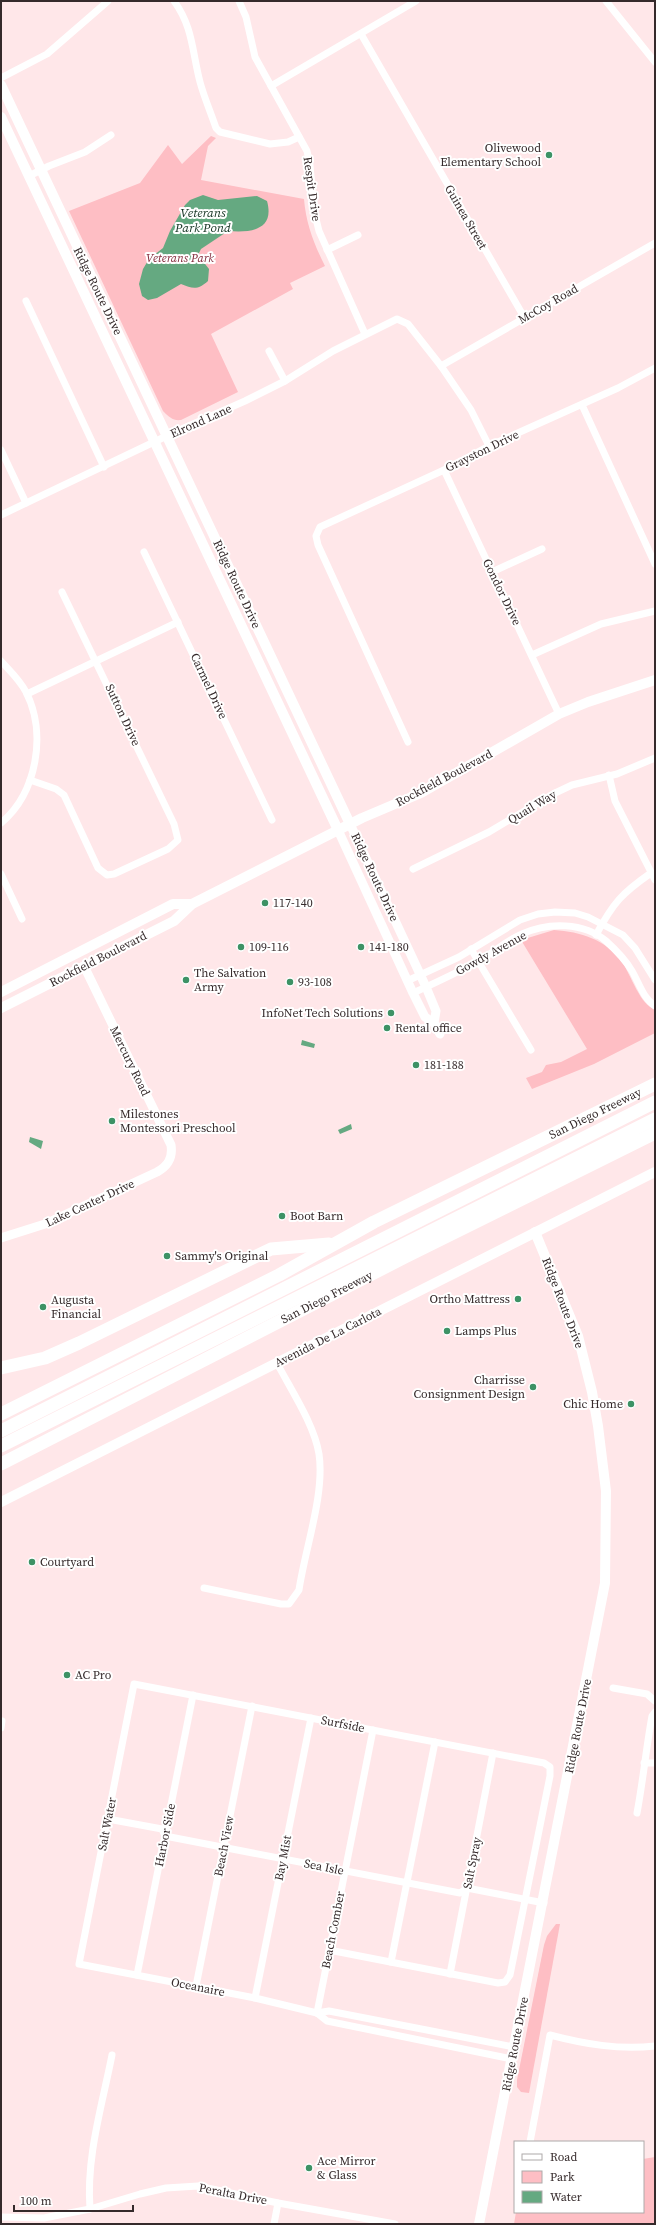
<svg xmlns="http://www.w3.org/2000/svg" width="656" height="2225" viewBox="0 0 656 2225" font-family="'Source Serif 4',serif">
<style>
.green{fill:#febec4}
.water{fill:#65a981}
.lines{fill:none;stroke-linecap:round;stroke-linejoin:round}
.minor{stroke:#fff;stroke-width:7}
.tertiary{stroke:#fff;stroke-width:9}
.secondary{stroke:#fff;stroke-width:10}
.motorway{stroke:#fff;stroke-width:13}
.poi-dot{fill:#3d9265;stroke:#fff;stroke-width:1.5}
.labels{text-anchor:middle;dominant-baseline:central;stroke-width:4;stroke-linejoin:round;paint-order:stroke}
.poi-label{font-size:12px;fill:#352a2b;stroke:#fff;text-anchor:start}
.street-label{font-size:12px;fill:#352a2b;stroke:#fff}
.park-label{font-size:12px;font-style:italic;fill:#832a3b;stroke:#fff}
.water-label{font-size:13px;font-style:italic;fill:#143322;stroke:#fff}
</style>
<rect width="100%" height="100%" fill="#ffe7e9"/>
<g class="green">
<path d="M211,136L216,138L208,146L201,180L304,199C306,224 314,244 325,266L290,283L293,289L211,334L238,392L181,420C173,421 169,417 163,411L69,211L140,183L168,145L182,164Z"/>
<path d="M554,930C581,932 605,939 622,962C630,973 641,1007 655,1009V1033L594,1064L532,1089L526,1078L542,1072L546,1065L561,1062L587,1049L521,940Z"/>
<path d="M556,1924H560L529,2093L521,2092L517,2087V2080L544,1945L547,1936Z"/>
<path d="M655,2157V2224H514L516,2212H643V2159Z"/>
</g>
<g class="water">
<path d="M203,195L218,200L257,196L267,201C275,230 251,233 228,231L201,249L198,255L209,269L208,281C198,290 193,289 181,284L157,298L148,300L142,296L139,284L143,269L149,259L163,248L170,231L185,205L190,200Z"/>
<path d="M302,1040L315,1044L314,1048L301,1045Z"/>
<path d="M351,1124L352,1129L340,1134L338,1130Z"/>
<path d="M30,1137L43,1141L41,1149L29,1142Z"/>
</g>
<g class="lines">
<g class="minor">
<path d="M174,1C193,27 192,51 200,82C204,97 211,113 216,128L220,132L270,144L288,142L299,137"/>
<path d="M239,1L246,17L255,57L307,151L310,165L314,211L319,231L365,334"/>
<path d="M606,1L655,62"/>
<path d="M361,34L524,317"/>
<path d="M1,78L47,54L108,1"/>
<path d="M271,86L416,1"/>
<path d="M29,176L49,166L85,152L111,135"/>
<path d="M327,250L358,235"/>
<path d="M26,301L104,467"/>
<path d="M269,351L285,381"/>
<path d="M441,366L655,243"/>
<path d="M582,405L655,564"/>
<path d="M1,450L26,503"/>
<path d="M444,470L559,714"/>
<path d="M1,515L175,432L245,401L285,381L333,351L397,319L408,324L441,366L471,410L489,446"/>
<path d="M144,552L272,820"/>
<path d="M492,572L542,549"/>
<path d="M532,655L601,624L655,611"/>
<path d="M1,661C10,671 20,680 26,692C47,733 37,793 1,823"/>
<path d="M27,694L178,622"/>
<path d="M408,742L318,545L316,536L320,527L444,470L489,446L618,388L655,368"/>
<path d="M609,775L615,801L655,880"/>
<path d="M30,780L56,789L64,795L98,868L107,875L114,874L168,849L178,840L174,824L62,592"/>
<path d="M413,869L489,832L553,794L572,785L617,774L655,758"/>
<path d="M1,874L22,919"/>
<path d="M596,935C613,903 622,893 651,873"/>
<path d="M471,949L531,1050"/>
<path d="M407,981L459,957L520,920L538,914L555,912L575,913L588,917L623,935L635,948L655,980"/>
<path d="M413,993C435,983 457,973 478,961C493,953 507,940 522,934C548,922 584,922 606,941C616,950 625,959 632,971C639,983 643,998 655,1006"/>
<path d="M204,1588L281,1604H289L299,1590C305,1549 325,1494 319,1454C314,1424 291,1390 277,1363"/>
<path d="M613,1688L647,1694L655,1701"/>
<path d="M1,1728L2,1721"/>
<path d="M644,1763H655"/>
<path d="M637,1813C643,1781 646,1749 652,1716L655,1712"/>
<path d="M108,1819L162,1829L165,1836L460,1893L467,1888L544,1903"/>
<path d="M329,1950L498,1983L505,1982L510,1975L550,1776V1767L544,1763L134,1684L79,1964L255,1998L317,2013L329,2011L514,2047"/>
<path d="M391,1962L435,1742"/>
<path d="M450,1974L493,1753"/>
<path d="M137,1975L193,1695"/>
<path d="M196,1986L252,1706"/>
<path d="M255,1998L311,1718"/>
<path d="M317,2013L373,1730"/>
<path d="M317,2013L327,2021L512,2059"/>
<path d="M530,2142L550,2035C585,2044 618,2050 655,2046"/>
<path d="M90,2209C86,2157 102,2106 112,2055"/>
<path d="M1,2217L44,2218L90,2209L140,2194L166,2188L198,2186L278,2203L395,2224"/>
<path d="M274,2224L278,2203"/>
</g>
<g class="tertiary">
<path d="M350,824L426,987L436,1011L434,1023"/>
<path d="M338,830L413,993L425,1017L434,1023L440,1034"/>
<path d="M1,1238L45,1224L157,1172C168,1166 173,1158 171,1145L84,966"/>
</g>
<g class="secondary">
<path d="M1,85L350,824"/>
<path d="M1,117L338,830"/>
<path d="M1,992L173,904H192"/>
<path d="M1,1008L174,921L192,904L362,818L421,793L559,714L588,702L655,680"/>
<path d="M1,1502L655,1172"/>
<path d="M479,2224L605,1583L606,1491L598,1426L592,1392L578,1336L535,1232"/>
</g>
<g class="motorway">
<path d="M1,1368L45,1358L79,1343L271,1249L329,1244"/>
<path id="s1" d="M1,1414L279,1275L374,1222L655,1084"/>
<path d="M1,1431L655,1102"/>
<path d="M1,1446L655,1119"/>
<path id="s2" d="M1,1464L405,1257L655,1133"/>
</g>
</g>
<g class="poi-dot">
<circle cx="549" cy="155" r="4"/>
<circle cx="265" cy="903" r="4"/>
<circle cx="241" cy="947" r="4"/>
<circle cx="361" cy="947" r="4"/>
<circle cx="186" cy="980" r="4"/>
<circle cx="290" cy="982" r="4"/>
<circle cx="391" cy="1013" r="4"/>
<circle cx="387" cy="1028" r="4"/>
<circle cx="416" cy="1065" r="4"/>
<circle cx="112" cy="1121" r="4"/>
<circle cx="282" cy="1216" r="4"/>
<circle cx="167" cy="1256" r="4"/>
<circle cx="518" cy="1299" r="4"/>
<circle cx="43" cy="1307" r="4"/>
<circle cx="447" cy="1331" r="4"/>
<circle cx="533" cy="1387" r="4"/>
<circle cx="631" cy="1404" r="4"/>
<circle cx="32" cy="1562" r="4"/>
<circle cx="67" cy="1675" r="4"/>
<circle cx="309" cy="2168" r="4"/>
</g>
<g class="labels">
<g class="poi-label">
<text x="541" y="148" text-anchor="end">Olivewood<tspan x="541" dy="14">Elementary School</tspan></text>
<text x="273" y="903">117-140</text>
<text x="249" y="947">109-116</text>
<text x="369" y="947">141-180</text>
<text x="194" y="973">The Salvation<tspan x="194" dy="14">Army</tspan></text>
<text x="298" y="982">93-108</text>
<text x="383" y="1013" text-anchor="end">InfoNet Tech Solutions</text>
<text x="395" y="1028">Rental office</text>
<text x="424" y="1065">181-188</text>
<text x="120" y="1114">Milestones<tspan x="120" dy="14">Montessori Preschool</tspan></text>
<text x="290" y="1216">Boot Barn</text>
<text x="175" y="1256">Sammy's Original</text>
<text x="510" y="1299" text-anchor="end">Ortho Mattress</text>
<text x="51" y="1300">Augusta<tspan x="51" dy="14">Financial</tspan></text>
<text x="455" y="1331">Lamps Plus</text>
<text x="525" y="1380" text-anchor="end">Charrisse<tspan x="525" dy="14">Consignment Design</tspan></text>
<text x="623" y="1404" text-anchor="end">Chic Home</text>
<text x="40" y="1562">Courtyard</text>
<text x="75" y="1675">AC Pro</text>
<text x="317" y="2161">Ace Mirror<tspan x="317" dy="14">&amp; Glass</tspan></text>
</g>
<g class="street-label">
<text transform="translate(312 189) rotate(82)">Respit Drive</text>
<text transform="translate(466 217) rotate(60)">Guinea Street</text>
<text transform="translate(98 291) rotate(64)">Ridge Route Drive</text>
<text transform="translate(548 304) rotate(-30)">McCoy Road</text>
<text transform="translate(201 421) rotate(-24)">Elrond Lane</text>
<text transform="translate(482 451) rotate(-26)">Grayston Drive</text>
<text transform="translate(237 584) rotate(65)">Ridge Route Drive</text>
<text transform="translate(502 592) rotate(64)">Gondor Drive</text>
<text transform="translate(209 686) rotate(65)">Carmel Drive</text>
<text transform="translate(123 715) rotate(65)">Sutton Drive</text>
<text transform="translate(444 778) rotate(-28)">Rockfield Boulevard</text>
<text transform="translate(532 807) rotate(-31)">Quail Way</text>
<text transform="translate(375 877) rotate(65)">Ridge Route Drive</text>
<text transform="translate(491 953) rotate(-29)">Gowdy Avenue</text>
<text transform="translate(98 959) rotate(-27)">Rockfield Boulevard</text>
<text transform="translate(130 1061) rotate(64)">Mercury Road</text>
<text stroke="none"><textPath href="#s1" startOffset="666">San Diego Freeway</textPath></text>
<text transform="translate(90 1203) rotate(-25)">Lake Center Drive</text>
<text stroke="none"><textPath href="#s2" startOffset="366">San Diego Freeway</textPath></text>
<text transform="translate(563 1303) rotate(69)">Ridge Route Drive</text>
<text transform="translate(328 1337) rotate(-27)">Avenida De La Carlota</text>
<text transform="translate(343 1724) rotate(11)">Surfside</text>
<text transform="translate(578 1726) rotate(-79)">Ridge Route Drive</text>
<text transform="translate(107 1824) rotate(-79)">Salt Water</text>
<text transform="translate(165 1835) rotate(-79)">Harbor Side</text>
<text transform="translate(224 1846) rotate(-79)">Beach View</text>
<text transform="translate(283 1858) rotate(-79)">Bay Mist</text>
<text transform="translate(472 1863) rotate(-79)">Salt Spray</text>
<text transform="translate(324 1867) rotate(11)">Sea Isle</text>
<text transform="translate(333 1930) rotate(-79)">Beach Comber</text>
<text transform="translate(198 1987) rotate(11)">Oceanaire</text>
<text transform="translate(515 2044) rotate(-79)">Ridge Route Drive</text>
<text transform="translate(233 2194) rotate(11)">Peralta Drive</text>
</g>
<g class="park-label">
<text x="180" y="258">Veterans Park</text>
</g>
<g class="water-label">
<text x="203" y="212">Veterans<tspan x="203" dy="15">Park Pond</tspan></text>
</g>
</g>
<rect width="656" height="2225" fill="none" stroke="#352a2b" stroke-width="4"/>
<rect x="514" y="2141" width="130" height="72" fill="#ffffff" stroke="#aeaaaa"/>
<rect x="522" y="2154" width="20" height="6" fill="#ffffff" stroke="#aeaaaa"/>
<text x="550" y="2161" font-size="12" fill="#352a2b">Road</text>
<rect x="522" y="2171" width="20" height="12" fill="#febec4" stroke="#aeaaaa"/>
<text x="550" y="2181" font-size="12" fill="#352a2b">Park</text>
<rect x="522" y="2191" width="20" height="12" fill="#65a981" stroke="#aeaaaa"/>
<text x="550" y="2201" font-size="12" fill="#352a2b">Water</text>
<path d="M14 2205v6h119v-6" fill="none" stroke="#352a2b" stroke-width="2"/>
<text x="20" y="2205" font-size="12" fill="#352a2b" stroke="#ffffff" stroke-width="3" paint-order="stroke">100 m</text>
</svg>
